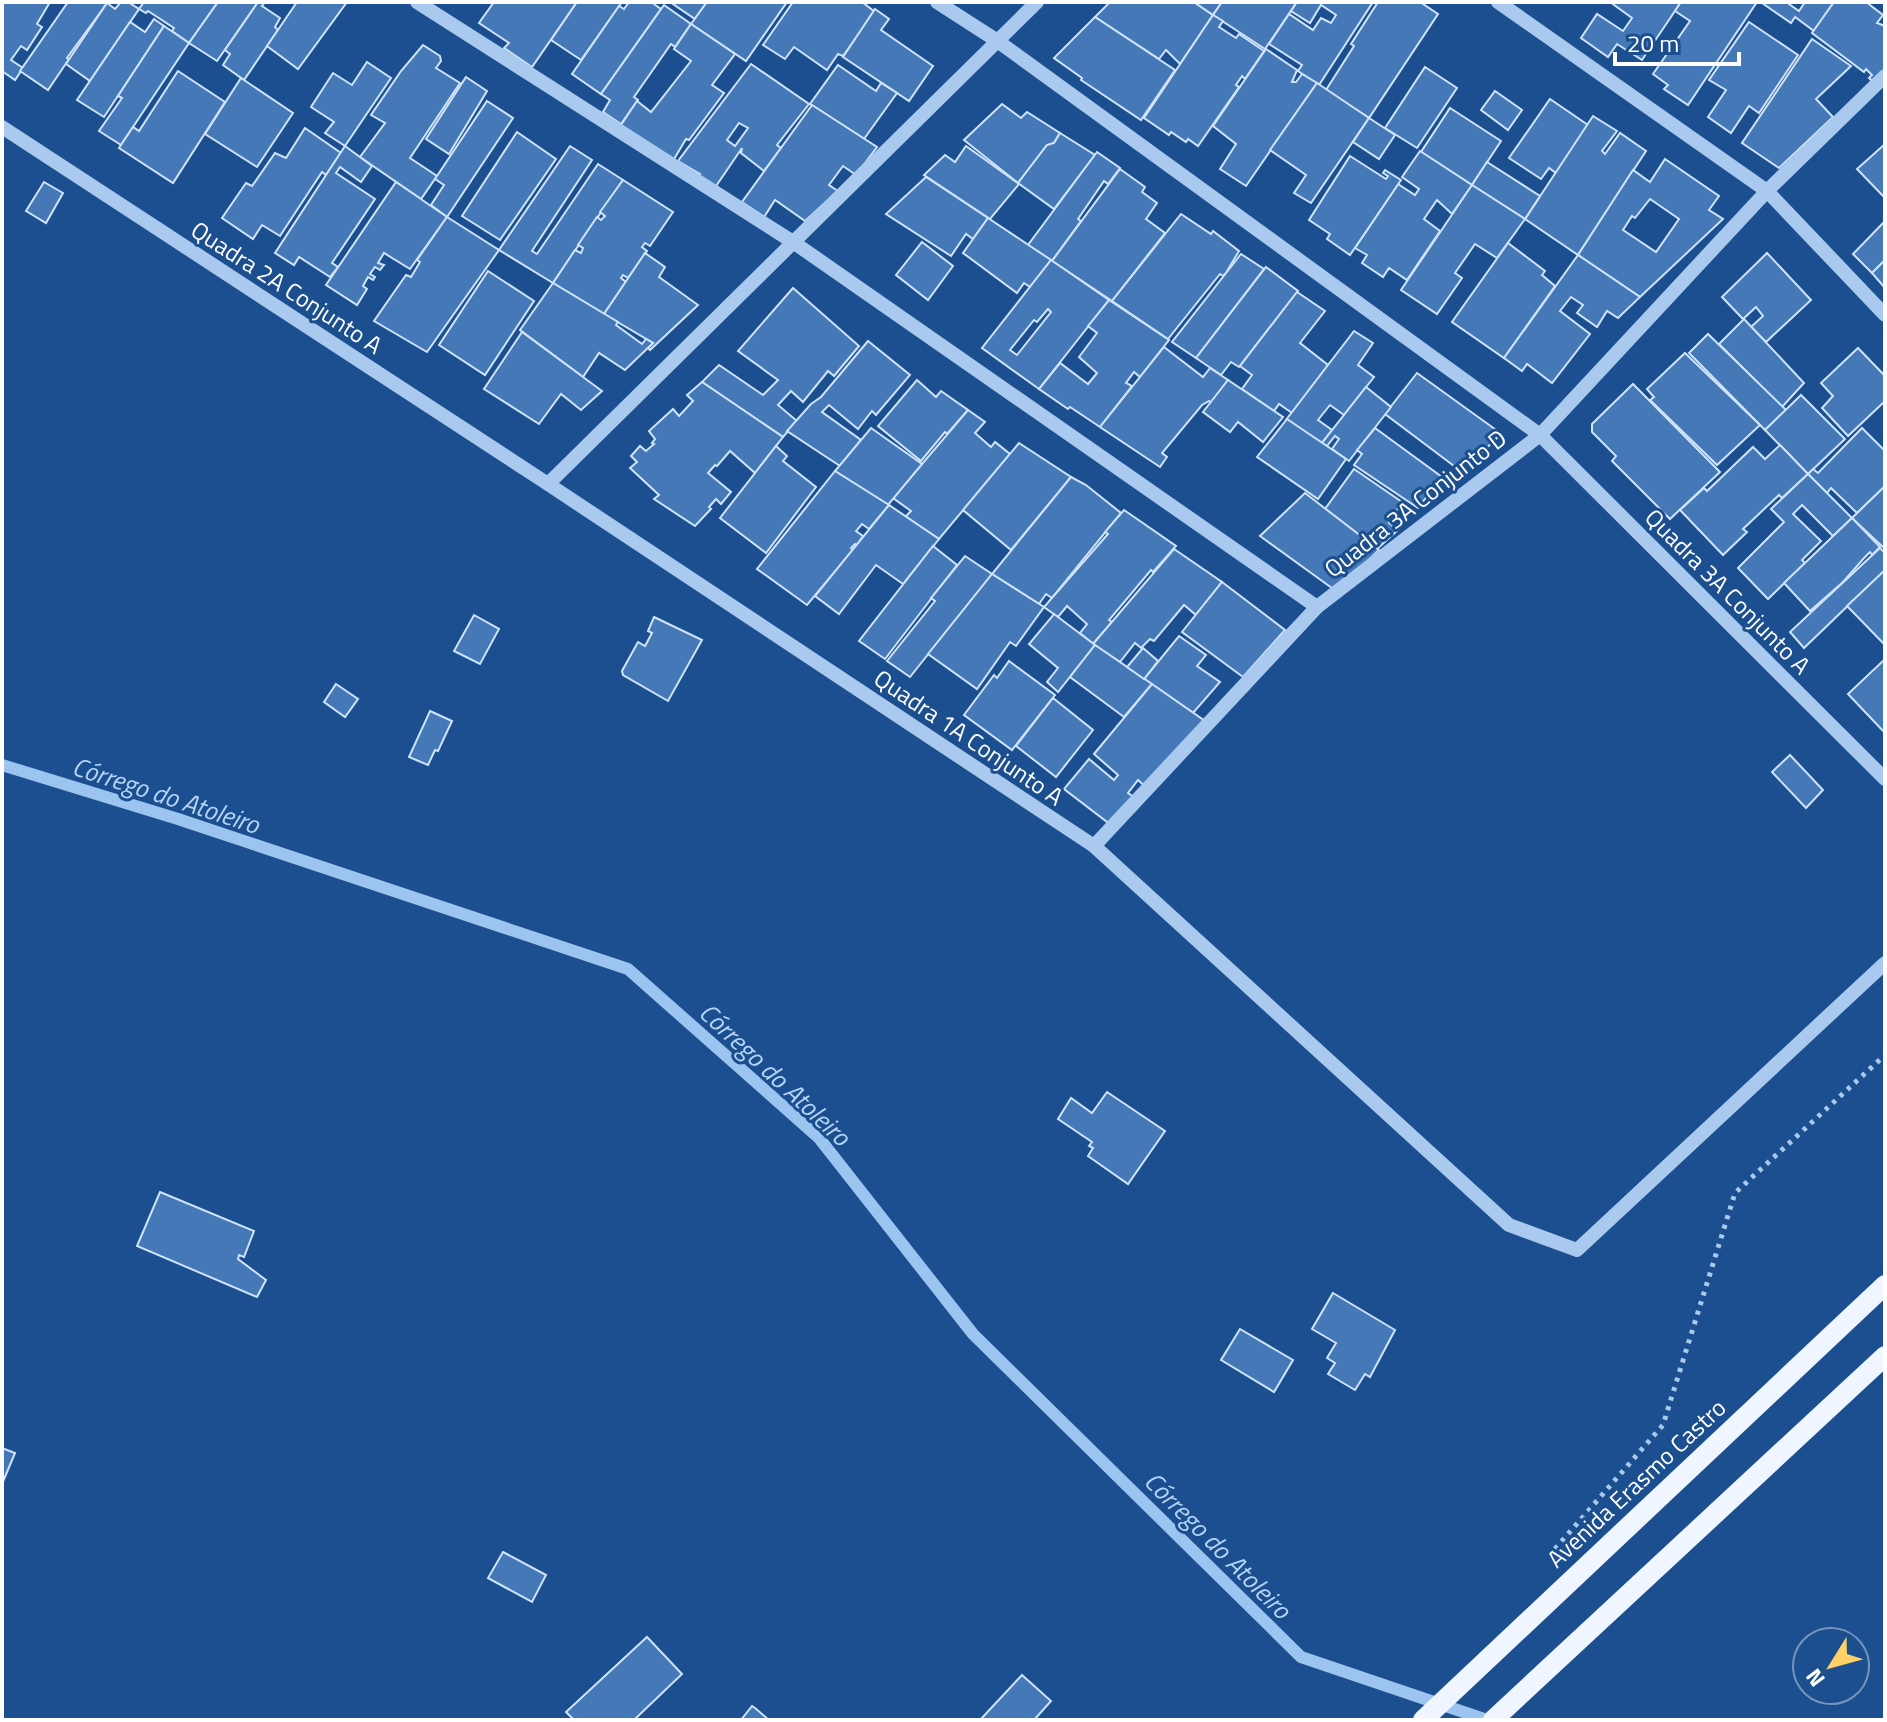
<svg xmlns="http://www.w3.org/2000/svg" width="1887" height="1722" viewBox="0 0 1887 1722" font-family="'Titillium Web',sans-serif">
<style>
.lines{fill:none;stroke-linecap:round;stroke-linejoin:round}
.stream{stroke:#9cc4f0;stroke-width:12}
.building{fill:#4478b7;stroke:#cfe3fa;stroke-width:2;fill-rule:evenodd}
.path{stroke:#a9c9ee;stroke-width:5;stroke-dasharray:4 6;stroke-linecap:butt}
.minor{stroke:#a9c9ee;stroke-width:14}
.major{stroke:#f0f6ff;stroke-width:20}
.labels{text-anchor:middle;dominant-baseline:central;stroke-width:6;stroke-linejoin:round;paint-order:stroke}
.street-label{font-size:24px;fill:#fff;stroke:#1b4f8f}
.water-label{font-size:26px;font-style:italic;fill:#b5d3f5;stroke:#1b4f8f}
</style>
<rect width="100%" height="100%" fill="#1b4f8f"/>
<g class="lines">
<path class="stream" d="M2,765L178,819L628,969L819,1138L973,1334L1301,1657L1487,1720"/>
</g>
<g class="building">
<path d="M2,2H50L37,24L42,27L27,50L21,46L11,60L23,68L15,80L2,71Z"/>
<path d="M68,2H108L67,58L69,59L48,90L20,71Z"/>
<path d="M121,2H128L139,9L90,81L66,64L107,3L115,9Z"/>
<path d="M144,2H218L189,43L172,31L174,28L148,11L146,13L139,9Z"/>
<path d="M218,2H258L217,61L189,43Z"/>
<path d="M258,2L264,3L262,6L280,18L275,27L278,30L244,80L223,65L230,54L225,50Z"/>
<path d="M297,2H347L298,69L267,46Z"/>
<path d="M494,2H577L532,67L504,48L509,43L479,23Z"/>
<path d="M577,2H622L581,60L551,40Z"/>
<path d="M629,2H651L661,9L601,94L572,74L619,6L624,9Z"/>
<path d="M670,2H707L695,19Z"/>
<path d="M707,2H787L746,61L691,24Z"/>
<path d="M793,2H862L875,12L843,56L838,54L827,70L794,47L785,59L763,45Z"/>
<path d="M1110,2H1194L1213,15L1180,64L1166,50L1159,59L1095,17Z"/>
<path d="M1194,2H1222L1213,15Z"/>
<path d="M1222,2H1297L1265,49L1213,15Z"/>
<path d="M1297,2H1373L1319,85L1298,71L1302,65L1269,44L1289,14L1313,30L1321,18L1331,23L1336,15L1321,5L1310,23L1291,11Z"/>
<path d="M1378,2H1420L1438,14L1369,118L1326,90L1354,46L1351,44Z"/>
<path d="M1610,2H1681L1642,60L1617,44L1608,57L1581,38L1597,14L1623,31L1632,18Z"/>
<path d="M1681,2H1757L1688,105L1664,89L1668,85L1653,74L1690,21L1675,11Z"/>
<path d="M1790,2L1789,4L1799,11L1805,2H1834L1814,31L1795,17L1791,23L1762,3Z"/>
<path d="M1834,2H1866L1883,15L1877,23L1885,26V70L1873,82L1869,78L1872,75L1866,69L1864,72L1812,33Z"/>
<path d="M664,5L691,24L675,47L671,44L634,97L638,100L621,124L603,112L610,100L601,94Z"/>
<path d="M875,9L889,19L881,30L933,66L909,101L843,57Z"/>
<path d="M1213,15L1223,21L1219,27L1236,38L1239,34L1264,51L1245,79L1242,76L1236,85L1239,87L1198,146L1188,139L1186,142L1171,132L1169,135L1144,118Z"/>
<path d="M1095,17L1175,70L1141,120L1081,80L1082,78L1054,58Z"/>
<path d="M154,19L164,26L104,117L77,100L130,22L145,32Z"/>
<path d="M1749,22L1798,55L1759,113L1749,106L1731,133L1708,117L1726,90L1709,80Z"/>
<path d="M691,24L735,54L712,85L724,93L689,140L686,139L674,159L621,125L637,101L651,112L691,61L674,49Z"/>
<path d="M164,26L189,43L121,145L99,131L122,98L118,96Z"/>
<path d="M1812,39L1851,66L1816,99L1833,117L1779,168L1742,143Z"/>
<path d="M423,45L440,56L441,61L436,68L460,83L410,158L437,176L421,199L360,157L385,123L371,115L401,71Z"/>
<path d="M1266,49L1297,70L1292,82H1296L1302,74L1317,83L1246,186L1220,169L1236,144L1213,126Z"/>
<path d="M367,62L391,78L345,146L325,133L334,122L311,107L333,73L352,85Z"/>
<path d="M751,64L809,104L777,145L781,148L764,171L741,153L742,148L714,189L698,177L700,174L678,161ZM739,123L748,128L735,146L727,140Z"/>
<path d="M838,65L876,91L881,83L897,93L864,139L810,104Z"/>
<path d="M1425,67L1457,88L1417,148L1385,128Z"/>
<path d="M178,71L225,102L173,183L119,148L133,127L139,131Z"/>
<path d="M466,77L487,91L449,154L426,139Z"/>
<path d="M241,78L293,113L257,167L205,134Z"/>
<path d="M1317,83L1369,118L1311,203L1294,193L1306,175L1270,150Z"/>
<path d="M1495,91L1522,110L1508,130L1481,110Z"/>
<path d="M1550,99L1588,125L1556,173L1549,168L1541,179L1509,158Z"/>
<path d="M487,101L513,118L447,217L431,205L444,185L435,179Z"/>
<path d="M1002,104L1021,118L1027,112L1060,133L1054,143L1047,145L1018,183L964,140Z"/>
<path d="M812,105L877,147L856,175L843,166L829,185L838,191L805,221L775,200L764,217L742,202Z"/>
<path d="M1450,108L1501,141L1472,185L1421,152Z"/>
<path d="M1593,116L1617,131L1602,151L1605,154L1620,133L1646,151L1578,255L1525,219Z"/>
<path d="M1369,118L1395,135L1379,159L1353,142Z"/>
<path d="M305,128L341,153L326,175L322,172L280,236L262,225L253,239L222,218L246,183L252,186L275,153L286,158Z"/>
<path d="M517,132L556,159L500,240L462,216Z"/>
<path d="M1060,133L1095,155L1054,209L1018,183L1047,145L1054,143Z"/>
<path d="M1885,144V198L1857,169Z"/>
<path d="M345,146L372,166L361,182L340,167L336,173L375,199L332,263L338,267L330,277L299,257L294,265L275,253Z"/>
<path d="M570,146L592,160L532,251L537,254L598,164L623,180L553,283L499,250Z"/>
<path d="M966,146L1019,184L990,219L924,175L945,155L955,162Z"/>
<path d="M1420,151L1472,185L1452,214L1437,200L1424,219L1440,231L1407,280L1389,268L1383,277L1362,263L1367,255L1355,248L1398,184L1415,195L1419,189L1402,177Z"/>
<path d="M1097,152L1120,168L1108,184L1104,181L1078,219L1081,221L1052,261L1028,245Z"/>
<path d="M1350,156L1386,179L1388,176L1383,173L1385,170L1401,180L1350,255L1327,239L1330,234L1309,220Z"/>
<path d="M1665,159L1719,196L1709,210L1723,219L1640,297L1578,255L1633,170L1650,182ZM1650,199L1679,219L1656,252L1623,230L1632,216L1635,218Z"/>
<path d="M1487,162L1540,196L1525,219L1472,185Z"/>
<path d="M1120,169L1145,187L1142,192L1157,203L1146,219L1165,233L1112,301L1052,261Z"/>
<path d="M926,177L988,218L973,239L966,234L951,256L886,214Z"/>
<path d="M623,180L673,212L650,246L645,243L642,247L647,251L628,278L623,275L621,278L626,282L604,314L553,283L575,250L581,253L583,248L578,245L597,217L601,220L605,216L600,212Z"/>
<path d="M44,182L63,193L46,223L26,211Z"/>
<path d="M396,182L447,217L410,269L384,253L378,263L384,265L380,270L375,267L370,274L375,277L373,280L368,277L363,286L367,289L357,305L326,285Z"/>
<path d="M1472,185L1525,219L1497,258L1475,244L1455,273L1462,278L1437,314L1401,290Z"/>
<path d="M1181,214L1211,234L1213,231L1239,251L1226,273L1223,276L1220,274L1168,339L1112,301Z"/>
<path d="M447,217L499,250L427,352L374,321L406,275L411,277L420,262L417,260Z"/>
<path d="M988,218L1051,260L1030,287L1024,283L1017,293L963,253Z"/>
<path d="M1885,221V260L1872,273L1853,254Z"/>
<path d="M922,242L953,266L928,300L896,275Z"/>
<path d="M1508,243L1545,271L1542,275L1555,286L1504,358L1452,322Z"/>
<path d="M645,253L665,267L659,277L698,305L650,350L648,348L653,343L604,314Z"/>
<path d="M1767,253L1811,300L1766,342L1751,327L1763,316L1756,307L1743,319L1722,297Z"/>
<path d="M1241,254L1264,269L1196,358L1172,342Z"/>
<path d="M1578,255L1640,297L1618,318L1607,311L1597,327L1577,313L1583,305L1571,297L1560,311L1590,334L1552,383L1527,364L1522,371L1504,358Z"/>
<path d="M1051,260L1109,300L1039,389L982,348ZM1048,309L1051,312L1017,355L1010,350L1034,320L1037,322Z"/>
<path d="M1885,260V288L1872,273Z"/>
<path d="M1266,267L1298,291L1239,367L1231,362L1221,375L1196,358Z"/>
<path d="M488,271L534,301L485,375L439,345Z"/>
<path d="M553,283L618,322L616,325L642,344L646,339L653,343L625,370L599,353L583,377L520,330Z"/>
<path d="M793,288L859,346L834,376L828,371L803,402L791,391L778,405L797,421L783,437L702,382L719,365L763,395L778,380L738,351Z"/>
<path d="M1297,292L1325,311L1300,343L1328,365L1292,413L1279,404L1274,411L1242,389L1252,375L1240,366Z"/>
<path d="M1109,300L1169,340L1140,377L1134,372L1126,383L1132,386L1100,427L1070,407L1068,409L1039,389L1060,363L1088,384L1097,373L1079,357L1097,333L1088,326Z"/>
<path d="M1744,319L1804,383L1782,407L1719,344Z"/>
<path d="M1354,331L1373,343L1358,365L1374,377L1344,415L1330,405L1318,420L1332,430L1322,443L1286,420Z"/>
<path d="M522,332L583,377L602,391L581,410L561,394L539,424L484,389Z"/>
<path d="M1708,334L1786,410L1765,430L1689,353Z"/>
<path d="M868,341L910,375L876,415L872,411L858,429L829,405L822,412L861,440L840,466L787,431L811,404L821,397Z"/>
<path d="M1164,347L1203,377L1210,368L1228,380L1211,403L1209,401L1202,405L1162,453L1167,457L1160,467L1100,427Z"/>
<path d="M1858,348L1885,376V401L1848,436L1822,408L1833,396L1821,383Z"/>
<path d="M1685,353L1760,425L1717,465L1650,400L1654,397L1647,389Z"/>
<path d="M1417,373L1499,432L1500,435L1462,472L1385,414Z"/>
<path d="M917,380L936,397L941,391L968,410L947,434L945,432L921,461L878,426Z"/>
<path d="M1228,380L1283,417L1263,442L1238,422L1230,432L1203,412Z"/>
<path d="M702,382L783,437L755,473L730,451L717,466L715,465L708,473L731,492L721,504L716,499L709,507L711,509L695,526L654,499L659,495L630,468L637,462L631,456L640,446L646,451L654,444L652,443L655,439L649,431L673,409L679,416L693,401L687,395Z"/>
<path d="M1633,384L1720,472L1670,519L1612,461L1616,456L1592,432V424Z"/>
<path d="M1366,387L1391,407L1349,461L1332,449L1339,439L1335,436L1327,446L1322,443Z"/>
<path d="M1801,395L1845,439L1808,474L1765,430Z"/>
<path d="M968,410L985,422L975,433L991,447L995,442L1010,454L939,539L905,517L911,511L893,498Z"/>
<path d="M1287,419L1346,459L1318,499L1257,457Z"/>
<path d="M871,428L922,464L888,505L835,471Z"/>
<path d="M1375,428L1442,477L1418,508L1354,465L1362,454L1357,450Z"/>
<path d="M1862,428L1885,451V486L1857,513L1831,488L1827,493L1808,474L1813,469L1818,473Z"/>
<path d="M1019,443L1071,477L1011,550L963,510Z"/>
<path d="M1780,445L1808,474L1782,498L1779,495L1743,529L1747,532L1723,555L1680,510L1704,488L1707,491L1753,447L1765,459Z"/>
<path d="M776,446L787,456L783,461L816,487L766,553L720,518Z"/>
<path d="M1354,469L1402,502L1389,523L1398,530L1377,549L1325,509Z"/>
<path d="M835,471L889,505L869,529L862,524L856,531L863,536L857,545L855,544L851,548L853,550L807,605L757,569Z"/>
<path d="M1808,474L1852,518L1833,536L1802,505L1793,514L1821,541L1802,560L1805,563L1768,599L1738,568L1784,522L1771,509Z"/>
<path d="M1071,477L1086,485L1121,513L1052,598L1046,594L1039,604L992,574Z"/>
<path d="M1885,486V549L1852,518Z"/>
<path d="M1305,493L1379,550L1336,591L1260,536Z"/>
<path d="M889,505L939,539L903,584L876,565L839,614L815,596Z"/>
<path d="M1124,510L1176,546L1153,572L1151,570L1109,620L1112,622L1093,644L1080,633L1087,624L1067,606L1058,617L1044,607L1108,534L1105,532Z"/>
<path d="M1852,518L1880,547L1872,555L1870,552L1864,558L1843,582L1810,611L1784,583Z"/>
<path d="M933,546L957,565L885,659L859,641Z"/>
<path d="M1880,548L1885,553V570L1804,648L1790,632Z"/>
<path d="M1174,549L1222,582L1196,615L1184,605L1154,641L1150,639L1141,648L1135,643L1120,662L1093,644Z"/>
<path d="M965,556L992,574L910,677L887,661L935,601L931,598Z"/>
<path d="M1885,570V645L1847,606Z"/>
<path d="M992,574L1044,607L1016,646L1010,642L977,689L928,654Z"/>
<path d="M1222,582L1285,630L1243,677L1182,632Z"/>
<path d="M1054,614L1095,645L1058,692L1047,682L1058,668L1029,644Z"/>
<path d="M474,615L499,629L480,664L454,651Z"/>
<path d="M654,617L702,640L668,701L623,675L622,671L638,642L645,646L652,633L648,631Z"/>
<path d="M1179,636L1206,655L1197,666L1220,682L1193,713L1144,679Z"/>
<path d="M1095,645L1152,684L1124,717L1070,677Z"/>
<path d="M1143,648L1158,661L1144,679L1127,667Z"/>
<path d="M1885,659V733L1848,694Z"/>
<path d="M1009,661L1055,695L1012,750L964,715L994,675L997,678Z"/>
<path d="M336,684L358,699L345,717L324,702Z"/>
<path d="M1152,684L1205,721L1148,789L1138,780L1128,793L1138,800L1115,828L1064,789L1089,759L1114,780L1118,775L1094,754Z"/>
<path d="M1053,698L1093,730L1056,777L1016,746Z"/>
<path d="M430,711L452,721L438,751L435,750L428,765L409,757Z"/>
<path d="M1790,755L1823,790L1806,808L1772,772Z"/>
<path d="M1107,1092L1165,1131L1128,1184L1088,1156L1093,1148L1089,1146L1092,1142L1058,1119L1071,1098L1092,1113Z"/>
<path d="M160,1192L254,1231L244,1257L239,1255L238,1259L266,1280L257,1297L137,1246Z"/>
<path d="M1333,1293L1395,1330L1370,1377L1365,1374L1355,1390L1328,1374L1335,1363L1327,1358L1336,1343L1312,1329Z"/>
<path d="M1240,1329L1293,1360L1274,1392L1221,1360Z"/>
<path d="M2,1448L15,1453L2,1484Z"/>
<path d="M503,1552L546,1575L532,1602L488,1578Z"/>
<path d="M647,1637L682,1674L634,1720H574L566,1712Z"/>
<path d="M1022,1675L1051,1701L1034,1720H980Z"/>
<path d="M752,1706L755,1708L769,1720H741Z"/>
</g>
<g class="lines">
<path class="path" d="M1555,1549L1663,1425L1735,1193L1885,1055"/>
<g class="minor">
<path d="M417,2L793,242L1317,607"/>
<path d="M937,2L996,40L1540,435L1885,779"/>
<path d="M1498,2L1767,191L1885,315"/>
<path d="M2,127L548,484L1094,846L1509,1225L1577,1250L1885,963"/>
<path d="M548,484L1037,2"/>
<path d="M1094,846L1317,607L1540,435L1767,191L1885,76"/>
</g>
<g class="major">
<path d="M1423,1720L1885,1285"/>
<path d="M1493,1720L1885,1356"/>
</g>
</g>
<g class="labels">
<g class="street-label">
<text transform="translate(287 287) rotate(33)">Quadra 2A Conjunto A</text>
<text transform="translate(1415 503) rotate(-38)">Quadra 3A Conjunto D</text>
<text transform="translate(1728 591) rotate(45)">Quadra 3A Conjunto A</text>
<text transform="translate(969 737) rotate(34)">Quadra 1A Conjunto A</text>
<text transform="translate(1636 1483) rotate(-43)">Avenida Erasmo Castro</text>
</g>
<g class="water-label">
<text transform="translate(166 795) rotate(18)">Córrego do Atoleiro</text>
<text transform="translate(775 1074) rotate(43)">Córrego do Atoleiro</text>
<text transform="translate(1218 1545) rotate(45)">Córrego do Atoleiro</text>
</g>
</g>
<rect width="1887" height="1722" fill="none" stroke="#ffffff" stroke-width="8"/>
<g transform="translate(1831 1666) rotate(233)"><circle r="38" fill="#1b4f8f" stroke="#7695bc" stroke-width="2"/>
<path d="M0-6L14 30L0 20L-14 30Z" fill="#ffd166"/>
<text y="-12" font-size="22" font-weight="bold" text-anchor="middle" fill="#ffffff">N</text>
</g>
<path d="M1615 52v12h124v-12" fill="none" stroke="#ffffff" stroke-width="4"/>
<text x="1627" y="52" font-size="24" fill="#ffffff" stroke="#1b4f8f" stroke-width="6" paint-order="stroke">20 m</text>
</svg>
